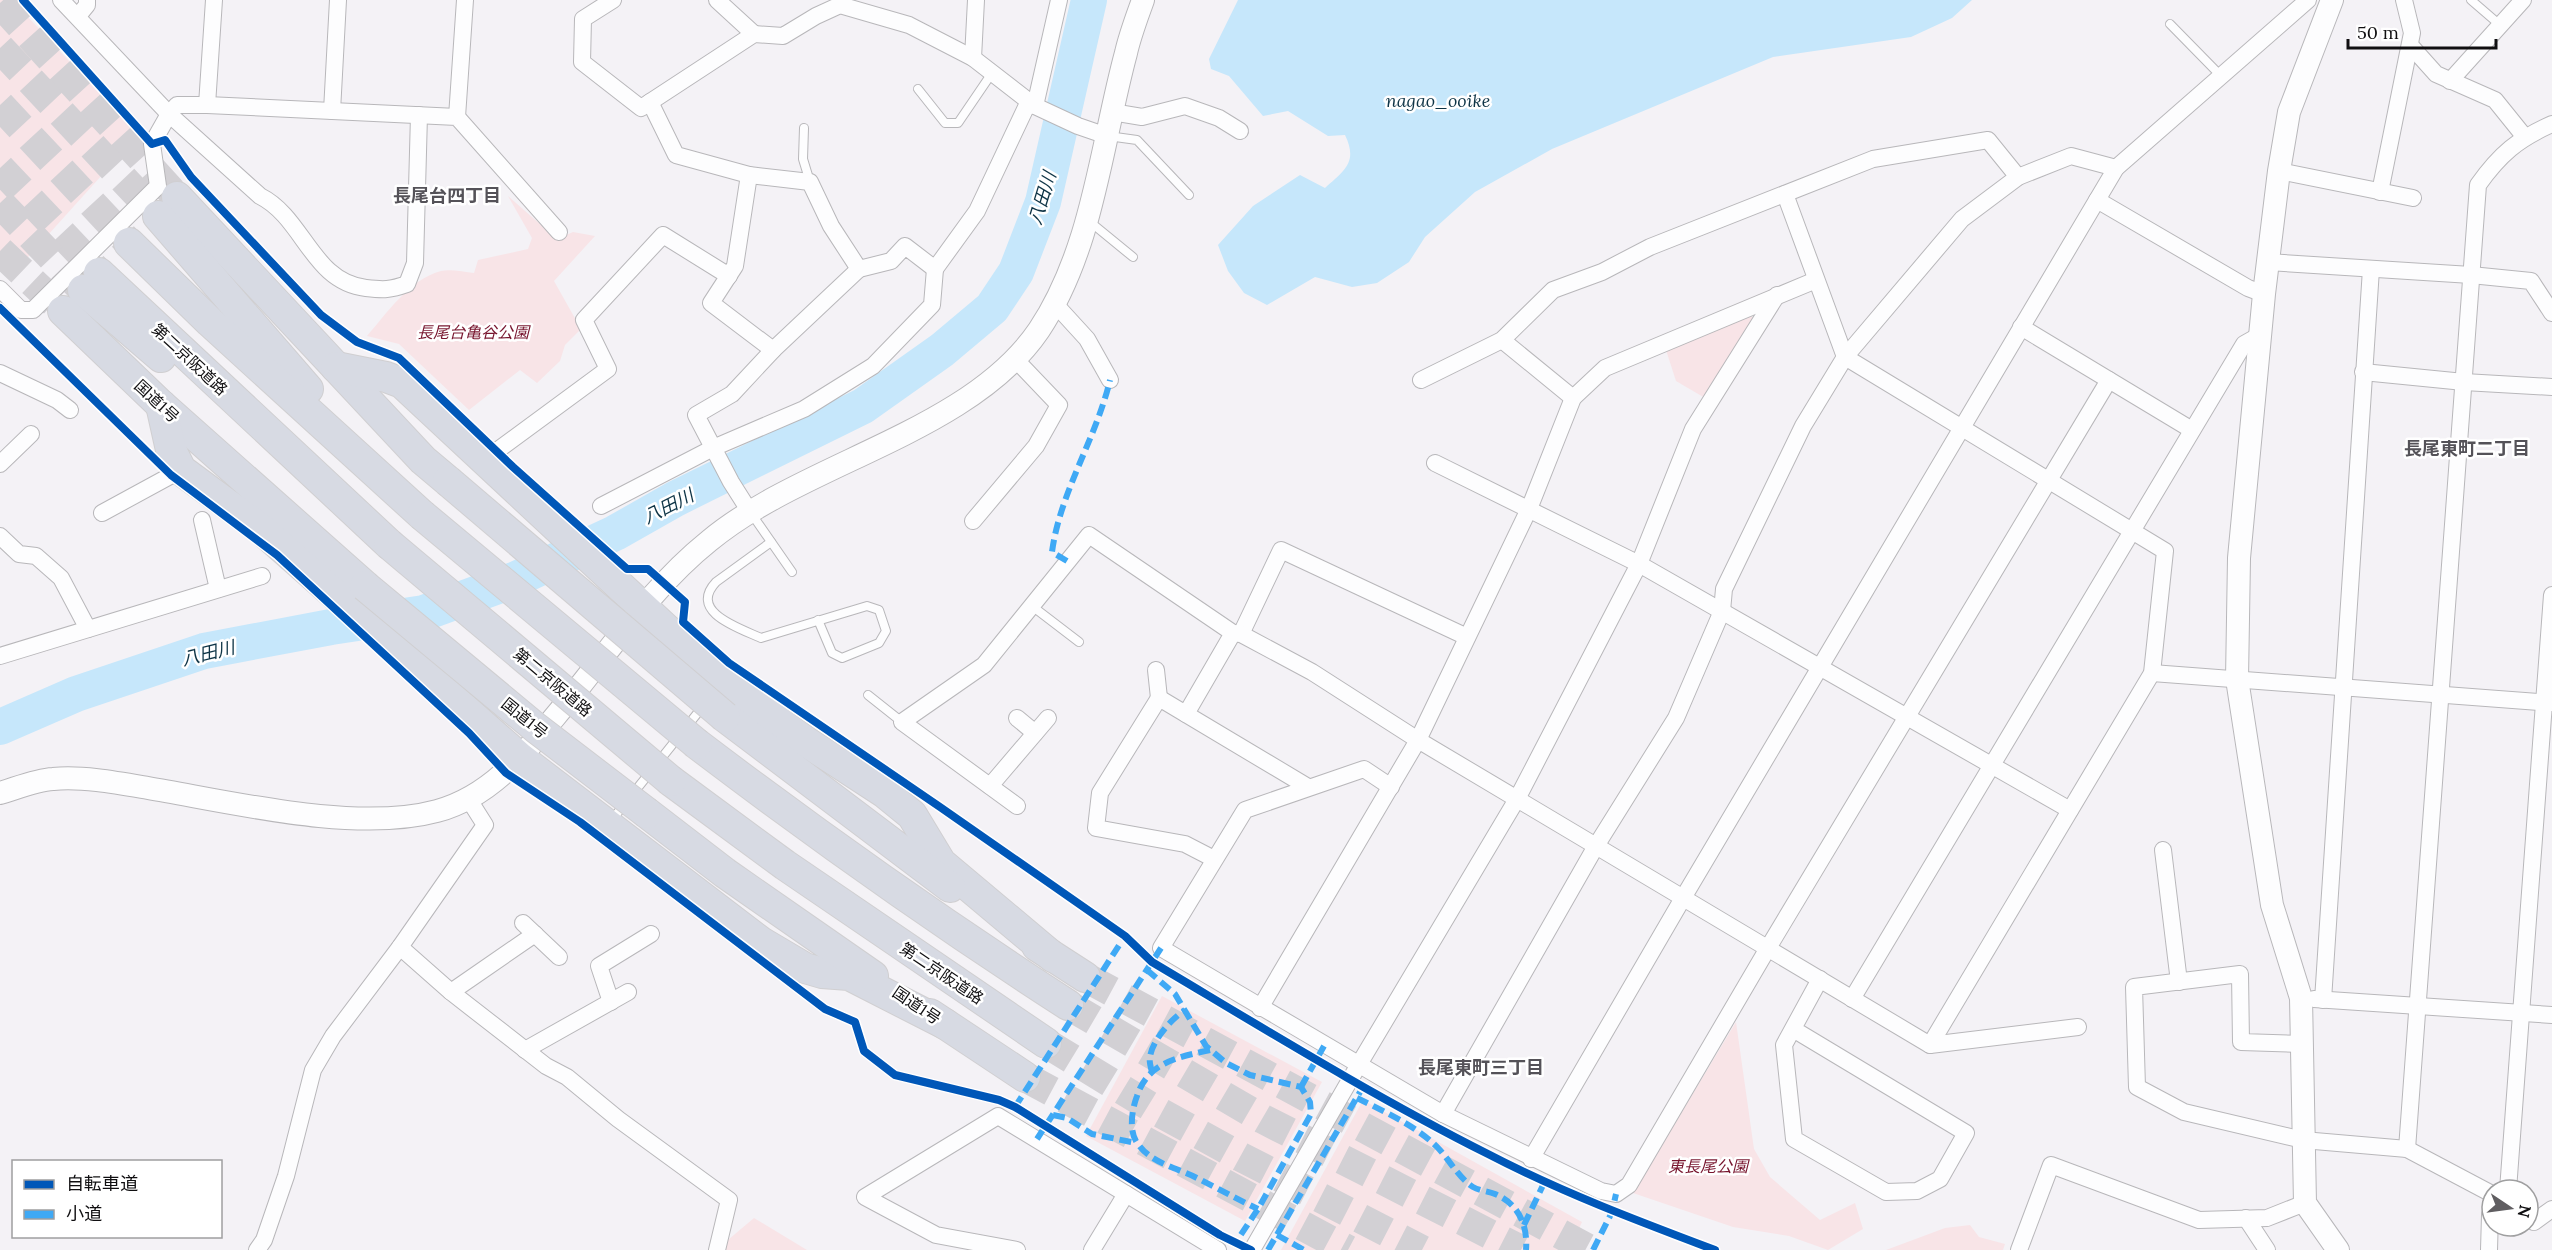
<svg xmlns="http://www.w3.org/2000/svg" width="2552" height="1250" viewBox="0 0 2552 1250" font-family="Lora,'Noto Sans JP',serif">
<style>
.green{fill:#f8e4e7}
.water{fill:#c6e7fb}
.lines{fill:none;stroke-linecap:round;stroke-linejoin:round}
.river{stroke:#c6e7fb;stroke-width:36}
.highway-tunnel{stroke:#d2d0d4;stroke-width:30;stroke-dasharray:30 15;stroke-linecap:butt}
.lane-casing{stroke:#b8b7ba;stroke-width:10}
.street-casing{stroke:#b8b7ba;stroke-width:18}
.secondary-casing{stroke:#b8b7ba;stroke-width:24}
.highway-casing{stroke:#d0cfd1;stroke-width:32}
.lane{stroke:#fdfdfe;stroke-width:8}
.street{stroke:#fdfdfe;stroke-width:16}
.secondary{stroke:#fdfdfe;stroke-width:22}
.highway{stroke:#d7dae3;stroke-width:30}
.highway-bridge-casing{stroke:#d0cfd1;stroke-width:32;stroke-linecap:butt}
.highway-bridge{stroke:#d7dae3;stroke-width:30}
.quiet{stroke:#3fa9f5;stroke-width:6;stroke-dasharray:12 6;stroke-linecap:butt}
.cycleway-casing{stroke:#fff;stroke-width:11}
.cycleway{stroke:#0057b8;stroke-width:8}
.labels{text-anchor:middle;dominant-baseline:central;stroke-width:5;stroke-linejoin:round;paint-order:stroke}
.park-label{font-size:16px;font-style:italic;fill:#77152e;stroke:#fff}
.street-label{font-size:16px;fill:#100f11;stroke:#fff}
.water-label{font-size:18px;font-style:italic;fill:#0e3446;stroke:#fff}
.neighbourhood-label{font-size:18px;font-weight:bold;fill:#545258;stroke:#fff}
</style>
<rect width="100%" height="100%" fill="#f4f2f6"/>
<g class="green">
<path d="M0,0H12L138,135L11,276L0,266Z"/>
<path d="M508,196L557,239L573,232L595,236L554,281L581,329L565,345L560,361L537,383L520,370L469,410L399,344L367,336C387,313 410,279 441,271C451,269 464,272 474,273L478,260L528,249L532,238Z"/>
<path d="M1748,314L1756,319L1705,398L1676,381L1666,350Z"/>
<path d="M1162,996L1322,1082L1245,1221L1086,1136Z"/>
<path d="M1736,1022L1754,1149L1770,1177L1820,1220L1855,1203L1863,1229L1828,1250L1789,1236L1733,1227L1633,1193Z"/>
<path d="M1363,1100L1582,1222L1569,1250H1281Z"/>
<path d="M754,1218L807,1250H716Z"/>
<path d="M1970,1225L1979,1237L2005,1244L2003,1250H1886L1945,1228Z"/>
</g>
<path class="water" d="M1238,0H1972L1952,18L1911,37L1773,57L1552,149L1475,192L1425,237L1409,262L1377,283L1352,287L1315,277L1267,305L1244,293L1228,271L1218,245L1253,206L1300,175L1325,188C1345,170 1358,162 1345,135L1328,136L1288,111L1263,116L1229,76L1211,69L1209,59Z"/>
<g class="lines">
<path class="river" d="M0,727L76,694L204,651L331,627L424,613L514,580L615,533L675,499L863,406L942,350L992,308L1016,272L1043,202L1089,0"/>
<g class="highway-tunnel">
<path d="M0,3L174,194"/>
<path d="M0,48L158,216"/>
<path d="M0,105L129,243"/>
<path d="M0,168L99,273"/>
<path d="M0,203L83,290"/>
<path d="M0,251L63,311"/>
<path d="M1085,977L1590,1250"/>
<path d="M1068,1005L1263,1119L1521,1250"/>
<path d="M1046,1043L1159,1112L1241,1157L1422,1250"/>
<path d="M1025,1077L1348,1250"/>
</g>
<g class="lane-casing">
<g id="lane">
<path d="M2471,0L2500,25"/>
<path d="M2170,24L2221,76"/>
<path d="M918,89L945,123H958L992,73"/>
<path d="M804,128L803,159L810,182"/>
<path d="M1108,136L1137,140L1189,195"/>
<path d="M1089,221L1133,257"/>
<path d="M751,513L792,572"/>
<path d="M771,542L716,582C688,612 739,628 761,638L867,606L879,610L886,631L879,643L842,658L832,653L818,620"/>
<path d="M1032,606L1079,642"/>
<path d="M868,695L902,722"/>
<path d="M611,821L704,705"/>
</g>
</g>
<g class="street-casing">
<g id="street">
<path d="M61,0L169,114L177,105H207L457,117L559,232"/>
<path d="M613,0L583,19L582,62L641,108L754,34L783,36L816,16L840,5L909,25L973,58L1035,106L1078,126L1107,136"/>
<path d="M717,0L754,34"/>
<path d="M78,16L87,5V0"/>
<path d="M2410,45L2436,74L2495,100L2524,136"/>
<path d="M973,58L976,0"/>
<path d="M2450,81L2523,0"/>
<path d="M650,102L676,155L749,175L810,182L831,226L859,269L891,261L905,246L935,269L977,211L1029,101"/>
<path d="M207,105L214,0"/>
<path d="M1035,106L1059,0"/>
<path d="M332,111L338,0"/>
<path d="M1112,112L1142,117L1185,106L1219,118L1240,131"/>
<path d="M457,117L465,0"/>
<path d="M2279,171L2413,198"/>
<path d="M749,175L735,266L711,303L773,350"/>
<path d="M2380,192L2412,33L2404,0"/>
<path d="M1785,194L1845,357L2165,551L2152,673L1930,1045"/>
<path d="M2097,200L2248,288L2264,294"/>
<path d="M2268,262L2471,275L2531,281L2552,313"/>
<path d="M0,289L21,310H33L158,186L152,144L169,114L260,196C304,218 312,282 366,288C384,290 390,290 407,284L415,263L419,115"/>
<path d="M1055,304L1087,339L1110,380"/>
<path d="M2021,327L2192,430"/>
<path d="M1502,340L1573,398"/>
<path d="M2363,372L2464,382L2552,387"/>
<path d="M0,373L57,400L70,410"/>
<path d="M1421,380L1502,340L1553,290L1602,272L1650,247L1873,159L1988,140L2018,177"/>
<path d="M483,461L608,369L584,320L663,235L729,276"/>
<path d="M1435,463L1639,564L2070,810"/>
<path d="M0,464L31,434"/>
<path d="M601,506L713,448L804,409L873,366L932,305L935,269"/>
<path d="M750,512L731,482L696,415L732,394L773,350L859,269"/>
<path d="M102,513L181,470"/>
<path d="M202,520L218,589"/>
<path d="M973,521L1036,446L1059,405L1016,360"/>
<path d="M0,536L19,554L36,556L61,578L88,629"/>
<path d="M1241,634L1281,550L1467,637"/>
<path d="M0,656L262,576"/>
<path d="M1156,670L1159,698"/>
<path d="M2152,673L2552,703"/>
<path d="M1186,714L1233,633"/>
<path d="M1017,718L1035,733"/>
<path d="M990,786L1048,718"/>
<path d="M1391,787L1364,769L1245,810L1161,948L1443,1114L1601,1191L1616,1194L1629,1185L1768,948L2109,380"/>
<path d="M1017,806L902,722L984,665L1089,535L1233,633L1241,634L1312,672L1418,740L1930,1045L2078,1027"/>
<path d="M2163,850L2179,982"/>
<path d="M1214,859L1185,844L1096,828L1100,793L1159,698L1308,787"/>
<path d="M523,923L559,957"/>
<path d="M400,947L451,992L546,1066L567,1077L618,1119L729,1200L717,1250"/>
<path d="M451,992L535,934"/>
<path d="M1852,999L2244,344L2260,335"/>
<path d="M2314,999L2552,1015"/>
<path d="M2323,1000L2371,269"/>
<path d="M611,1002L599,966L651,934"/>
<path d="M1260,1008L1418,740L1529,509L1573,398L1605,368L1816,280"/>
<path d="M1793,1029L1966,1133L1940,1179L1917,1191L1886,1192L1794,1139L1784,1045L1820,979"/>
<path d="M2301,1044L2241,1042L2240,974L2134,987L2137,1087L2184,1112L2303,1140L2407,1149L2492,1194"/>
<path d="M525,1050L628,992"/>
<path d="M1443,1114L1596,846L1676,718L1722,611L1724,589L1803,426L1845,357L1962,219L2018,177L2071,156L2116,168"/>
<path d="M2407,1149L2478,185C2500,154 2518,139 2552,124"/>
<path d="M1531,1159L1683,898L2116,168L2308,0"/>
<path d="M2508,1190L2552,595"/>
<path d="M2528,1217L2534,1222L2552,1209"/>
<path d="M2246,1218L2267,1250"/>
<path d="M257,1250L264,1240L286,1176L313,1070L333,1036L400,947L485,825L468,798"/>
<path d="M1017,1250L936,1235L865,1197L998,1116L1218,1250"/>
<path d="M1092,1250L1126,1194"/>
<path d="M1252,1250L1358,1066L1517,799L1639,564L1693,429L1777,295"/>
<path d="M2019,1250L2051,1165L2199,1220L2267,1218L2305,1203"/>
<path d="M2489,1250L2490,1215L2492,1214"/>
</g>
</g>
<g class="secondary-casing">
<g id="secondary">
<path d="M2332,0L2289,112L2279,171L2264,294L2239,558L2237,679L2272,905L2301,998L2305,1203L2338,1250"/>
<path d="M0,793C17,788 36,780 53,779C82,776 119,783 148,788C231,802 356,833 437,811C496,795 531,745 568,701C612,647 654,585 709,541C804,462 969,433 1039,330C1093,249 1101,145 1126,53C1130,35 1137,17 1143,0"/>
</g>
</g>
<g class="highway-casing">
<g id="highway">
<path d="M177,197L423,460L448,481"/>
<path d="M158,216L308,389"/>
<path d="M129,243L210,322L422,515"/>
<path d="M99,273L389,544"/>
<path d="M83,290L161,357"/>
<path d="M63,311L161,405L365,586"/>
<path d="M336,367L386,377L402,383L723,682L805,741L885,793L912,815L941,863L1053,957"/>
<path d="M161,405L171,450L181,470L261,529L520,758L761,942L805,968L822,973L849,975L945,1024"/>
<path d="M725,717L950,887"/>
<path d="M697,744C818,836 941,923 1068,1005"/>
<path d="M671,781L785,865L1046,1043"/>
<path d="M647,813L725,873L873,976"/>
<path d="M1037,946L1085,977"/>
<path d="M930,1014L1025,1077"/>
</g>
</g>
<use href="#lane" class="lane"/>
<use href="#street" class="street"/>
<use href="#secondary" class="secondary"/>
<use href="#highway" class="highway"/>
<g class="highway-bridge-casing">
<g id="highway-bridge">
<path d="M448,481L725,717"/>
<path d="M422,515L697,744"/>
<path d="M389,544L671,781"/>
<path d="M365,586L536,728L647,813"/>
</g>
</g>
<use href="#highway-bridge" class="highway-bridge"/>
<g class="quiet">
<path d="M1067,561L1052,552C1060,492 1096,439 1110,380"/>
<path d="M1147,970L1175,994L1206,1046L1226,1063L1250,1075L1301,1087L1310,1102L1311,1114L1258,1209L1236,1242"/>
<path d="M1210,1050C1179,1057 1148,1062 1137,1096C1132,1109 1128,1132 1138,1144C1151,1163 1177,1168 1197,1178C1217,1188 1237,1199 1258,1209"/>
<path d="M1152,1072C1151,1068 1149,1062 1150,1057C1152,1041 1171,1019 1185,1010"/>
<path d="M1301,1087L1324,1046"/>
<path d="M1357,1098C1385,1112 1417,1126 1439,1149C1450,1161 1459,1178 1473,1187C1480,1191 1488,1191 1495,1194C1519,1204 1528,1226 1526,1250"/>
<path d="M1015,1107L1125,936"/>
<path d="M1053,1115L1067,1118L1092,1134L1136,1143"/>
<path d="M1037,1139L1161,948"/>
<path d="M1524,1225L1545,1181"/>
<path d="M1277,1235L1304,1250"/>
<path d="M1268,1250L1360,1092"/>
<path d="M1593,1250L1612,1212L1616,1194"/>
</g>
<g class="cycleway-casing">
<g id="cycleway">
<path d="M23,0L152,144L165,140L191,177L321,315L357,342L399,358L513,467L627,569H648L685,602L683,622L729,663L940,807L1125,936L1152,962C1263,1028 1373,1096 1488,1154C1561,1192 1638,1221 1715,1250"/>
<path d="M0,308L171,475L277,555L469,733L506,773L580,822L825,1009L855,1022L864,1051L895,1075L999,1100L1015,1107L1220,1235L1251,1250"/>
</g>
</g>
<use href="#cycleway" class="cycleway"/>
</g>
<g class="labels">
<g class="park-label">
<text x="473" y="332">長尾台亀谷公園</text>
<text x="1708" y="1166">東長尾公園</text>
</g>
<g class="street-label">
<text transform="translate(190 359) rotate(43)">第二京阪道路</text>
<text transform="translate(157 401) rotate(43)">国道1号</text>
<text transform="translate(553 682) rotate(40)">第二京阪道路</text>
<text transform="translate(525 718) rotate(39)">国道1号</text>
<text transform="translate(942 973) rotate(34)">第二京阪道路</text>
<text transform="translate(917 1005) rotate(34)">国道1号</text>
</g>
<g class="water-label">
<text x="1438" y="100">nagao_ooike</text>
<text transform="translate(1042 198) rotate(-73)">八田川</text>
<text transform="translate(668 506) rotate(-27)">八田川</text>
<text transform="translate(208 653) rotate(-14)">八田川</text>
</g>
<g class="neighbourhood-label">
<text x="447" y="195">長尾台四丁目</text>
<text x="2467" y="448">長尾東町二丁目</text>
<text x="1481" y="1067">長尾東町三丁目</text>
</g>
</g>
<rect x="12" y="1160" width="210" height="78" fill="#ffffff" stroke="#9f9fa0" stroke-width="1.5"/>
<rect x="24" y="1180" width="30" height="9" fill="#0057b8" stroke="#9f9fa0" stroke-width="1.5"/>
<text x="66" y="1190" font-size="18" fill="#100f11">自転車道</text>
<rect x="24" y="1210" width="30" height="9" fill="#3fa9f5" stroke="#9f9fa0" stroke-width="1.5"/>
<text x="66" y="1220" font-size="18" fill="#100f11">小道</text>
<g transform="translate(2510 1208) rotate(103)"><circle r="28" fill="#ffffff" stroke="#9f9fa0" stroke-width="1.5"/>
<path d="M0-4.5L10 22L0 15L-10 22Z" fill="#605e61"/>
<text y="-9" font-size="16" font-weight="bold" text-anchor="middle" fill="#100f11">N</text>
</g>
<path d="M2348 39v9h148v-9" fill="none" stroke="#100f11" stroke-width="3"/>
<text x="2357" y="39" font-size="18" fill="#100f11" stroke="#ffffff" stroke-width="4.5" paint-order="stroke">50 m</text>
</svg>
